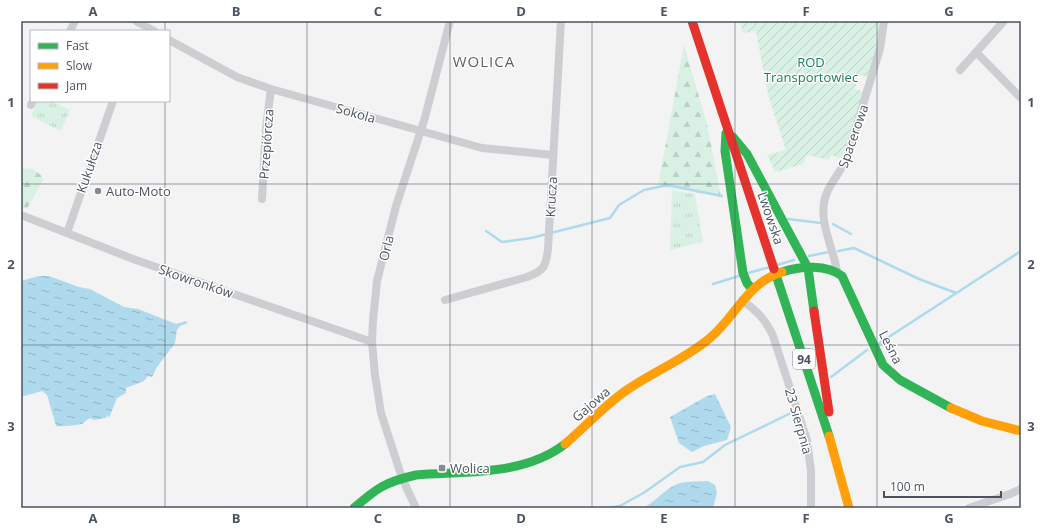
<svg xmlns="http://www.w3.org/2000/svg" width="1042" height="529" viewBox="0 0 1042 529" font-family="'Open Sans',sans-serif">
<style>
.grass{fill:url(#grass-tufts)}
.forest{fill:url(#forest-firs)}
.garden{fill:url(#garden-furrows)}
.water{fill:url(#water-ripples)}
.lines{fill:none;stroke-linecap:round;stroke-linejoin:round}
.stream{stroke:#afdaed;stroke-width:2.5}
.street{stroke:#cdced1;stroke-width:8}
.fast{stroke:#30b455;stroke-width:9}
.slow{stroke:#ff9f0a;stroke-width:9}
.jam{stroke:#e5322d;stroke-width:9}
.grid{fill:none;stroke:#4a535f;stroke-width:1;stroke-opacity:0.55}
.poi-dot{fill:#858b93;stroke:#fff;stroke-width:1.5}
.labels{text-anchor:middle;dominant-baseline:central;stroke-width:3;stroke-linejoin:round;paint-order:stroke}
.shield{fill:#fff;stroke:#80878f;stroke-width:1}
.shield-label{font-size:12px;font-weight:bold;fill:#4a535f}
.park-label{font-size:13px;fill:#1a8157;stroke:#fff}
.street-label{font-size:13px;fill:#4a535f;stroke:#fff}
.poi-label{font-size:13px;fill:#4a535f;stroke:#fff;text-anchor:start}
.quarter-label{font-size:15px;letter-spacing:1px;fill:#5f6267;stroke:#fff}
.neatline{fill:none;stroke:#4a535f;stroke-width:1.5}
.grid-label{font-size:13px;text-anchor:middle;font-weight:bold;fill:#4a535f}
</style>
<defs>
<pattern id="grass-tufts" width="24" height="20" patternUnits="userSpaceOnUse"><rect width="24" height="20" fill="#d9f1e4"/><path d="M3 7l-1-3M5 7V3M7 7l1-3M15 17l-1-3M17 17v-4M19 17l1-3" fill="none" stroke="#bcd1c6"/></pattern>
<pattern id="forest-firs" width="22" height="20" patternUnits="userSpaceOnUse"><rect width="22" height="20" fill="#d9f1e4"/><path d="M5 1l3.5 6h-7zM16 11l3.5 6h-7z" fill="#bcd1c6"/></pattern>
<pattern id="garden-furrows" width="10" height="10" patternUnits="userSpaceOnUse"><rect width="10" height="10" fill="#d9f1e4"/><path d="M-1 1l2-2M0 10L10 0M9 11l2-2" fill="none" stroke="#bcd1c6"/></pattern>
<pattern id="water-ripples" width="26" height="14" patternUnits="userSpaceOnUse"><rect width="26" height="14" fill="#afdaed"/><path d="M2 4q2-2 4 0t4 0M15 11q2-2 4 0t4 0" fill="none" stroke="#90b3c3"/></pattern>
</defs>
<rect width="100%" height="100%" fill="#f3f3f3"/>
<g class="grass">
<path d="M37,101H52L70,110L61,131L31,116Z"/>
<path d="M672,190L695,194L703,242L670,250Z"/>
</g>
<g class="forest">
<path d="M684,45L707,124L721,197L658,186Z"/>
<path d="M21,167L25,169L31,168L41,175L43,180L27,209L21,207Z"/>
</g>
<path class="garden" d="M739,21H881L878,42L869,77L858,75L855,89L864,92L842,159L831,155L829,160L807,155L803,164L775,172L767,155L786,150L768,95L756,31L743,33Z"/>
<g class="water">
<path d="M39,276H49L79,287L90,289L124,307L138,309L176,324L186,321L188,323L180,326L177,330L175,343L157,367L152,377L148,376L144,381L126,388V393L117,398L109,418L107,415L106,418L94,420L90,418C87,420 84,422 82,424C78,425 60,427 56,426L47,395L42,391L21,397V281Z"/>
<path d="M715,394L731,427L727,440L704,446L692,452L679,443L670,417L707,396Z"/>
<path d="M708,481L715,485L717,493L713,508H643C655,502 662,492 673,486C684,480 696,482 708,481Z"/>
</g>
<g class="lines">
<g class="stream">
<path d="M788,219L821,223"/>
<path d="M833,224L851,234"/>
<path d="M486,231L502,242L531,238L610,218L619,205L644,190L668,185L722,196"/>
<path d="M838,251L854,248L919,279L956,293"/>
<path d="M809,256L829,252"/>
<path d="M777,265L794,260"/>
<path d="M748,273L770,267"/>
<path d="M713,284L739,276"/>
<path d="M878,344L1021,251"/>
<path d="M831,377L867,350"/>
<path d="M607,508L620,506L645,492L680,467L703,462L725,445L791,413"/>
</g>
<g class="street">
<path d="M136,21L154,31"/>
<path d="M70,31L75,21"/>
<path d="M169,40L237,77L271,89L482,148L553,155"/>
<path d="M976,52L1021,98"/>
<path d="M960,70L1004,21"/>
<path d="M31,105L33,101"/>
<path d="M262,199L266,127L271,89"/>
<path d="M21,215L133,259L372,342"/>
<path d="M67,233L113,101"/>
<path d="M837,271C833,247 817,219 826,195C831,181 842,171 847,157L880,49L884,21"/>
<path d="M445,300L527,277C544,271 546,266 548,249L561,21"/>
<path d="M742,300C757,311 766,320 773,336L807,440L811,471V508"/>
<path d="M416,508L402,478L381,413L375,375L372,342L373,320L377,281L396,206L424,121L450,21"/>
<path d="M969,508L1010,494L1021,489"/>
</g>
<g class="fast">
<path d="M726,133L725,151L743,273L747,283L752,289"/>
<path d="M733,137L747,154L808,268L814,311"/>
<path d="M774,269L829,436"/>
<path d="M782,272C800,266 827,264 842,276L883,365L900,380L951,408"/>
<path d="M354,508C377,488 385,482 416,475C465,471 524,476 565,444"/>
</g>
<g class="slow">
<path d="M951,408L982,421L1021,431"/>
<path d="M829,436L849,508"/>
<path d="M565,444C585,427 603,407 624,392C652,372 684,360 710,338C736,316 747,283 782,272"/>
</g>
<g class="jam">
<path d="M692,21L774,269"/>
<path d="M814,311L829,412"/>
</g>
</g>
<path class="grid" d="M165,21V31M307,21V508M450,21V508M592,21V508M735,21V508M877,21V508M165,101V508M21,184H1021M21,345H1021"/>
<g class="poi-dot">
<circle cx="98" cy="191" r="4"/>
<rect x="438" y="464" width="8" height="8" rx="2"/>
</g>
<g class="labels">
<rect class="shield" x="793" y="349" width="22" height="20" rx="3"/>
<g class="shield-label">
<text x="804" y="359">94</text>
</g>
<g class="park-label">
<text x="811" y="62">ROD<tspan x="811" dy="15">Transportowiec</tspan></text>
</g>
<g class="street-label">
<text transform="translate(356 113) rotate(16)">Sokola</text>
<text transform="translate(853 136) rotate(-71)">Spacerowa</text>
<text transform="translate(266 144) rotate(-86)">Przepiórcza</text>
<text transform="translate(89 167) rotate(-71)">Kukułcza</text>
<text transform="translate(551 197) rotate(-87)">Krucza</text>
<text transform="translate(771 218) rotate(71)">Lwowska</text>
<text transform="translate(386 248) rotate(-76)">Orla</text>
<text transform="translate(196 281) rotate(19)">Skowronków</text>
<text transform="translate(891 347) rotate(63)">Leśna</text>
<text transform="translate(591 404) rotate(-41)">Gajowa</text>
<text transform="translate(799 421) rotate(74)">23 Sierpnia</text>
</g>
<g class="poi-label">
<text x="106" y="191">Auto-Moto</text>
<text x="450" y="468">Wolica</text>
</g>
<g class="quarter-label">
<text x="484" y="61">WOLICA</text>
</g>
</g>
<rect width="1042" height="529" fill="none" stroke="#ffffff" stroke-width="44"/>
<rect x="30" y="30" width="140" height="72" fill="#ffffff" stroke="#b7babf"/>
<rect x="38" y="43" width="20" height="6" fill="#30b455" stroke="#b7babf"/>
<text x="66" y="50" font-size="12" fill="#4a535f">Fast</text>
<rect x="38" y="63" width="20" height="6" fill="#ff9f0a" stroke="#b7babf"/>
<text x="66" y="70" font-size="12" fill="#4a535f">Slow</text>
<rect x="38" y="83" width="20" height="6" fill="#e5322d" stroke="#b7babf"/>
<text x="66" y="90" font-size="12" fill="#4a535f">Jam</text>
<path d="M884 491v6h117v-6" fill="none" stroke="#4a535f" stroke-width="2"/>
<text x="890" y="491" font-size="12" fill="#4a535f" stroke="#ffffff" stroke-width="3" paint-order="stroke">100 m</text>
<rect x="22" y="22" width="998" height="485" class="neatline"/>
<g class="grid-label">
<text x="93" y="16">A</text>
<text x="236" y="16">B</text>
<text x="378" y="16">C</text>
<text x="521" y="16">D</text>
<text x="664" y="16">E</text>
<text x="806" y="16">F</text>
<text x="949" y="16">G</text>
<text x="11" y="107">1</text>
<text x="1031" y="107">1</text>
<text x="11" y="269">2</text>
<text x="1031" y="269">2</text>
<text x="11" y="431">3</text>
<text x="1031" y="431">3</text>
<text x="93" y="523">A</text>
<text x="236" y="523">B</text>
<text x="378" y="523">C</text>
<text x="521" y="523">D</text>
<text x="664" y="523">E</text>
<text x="806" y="523">F</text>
<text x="949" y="523">G</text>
</g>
</svg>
